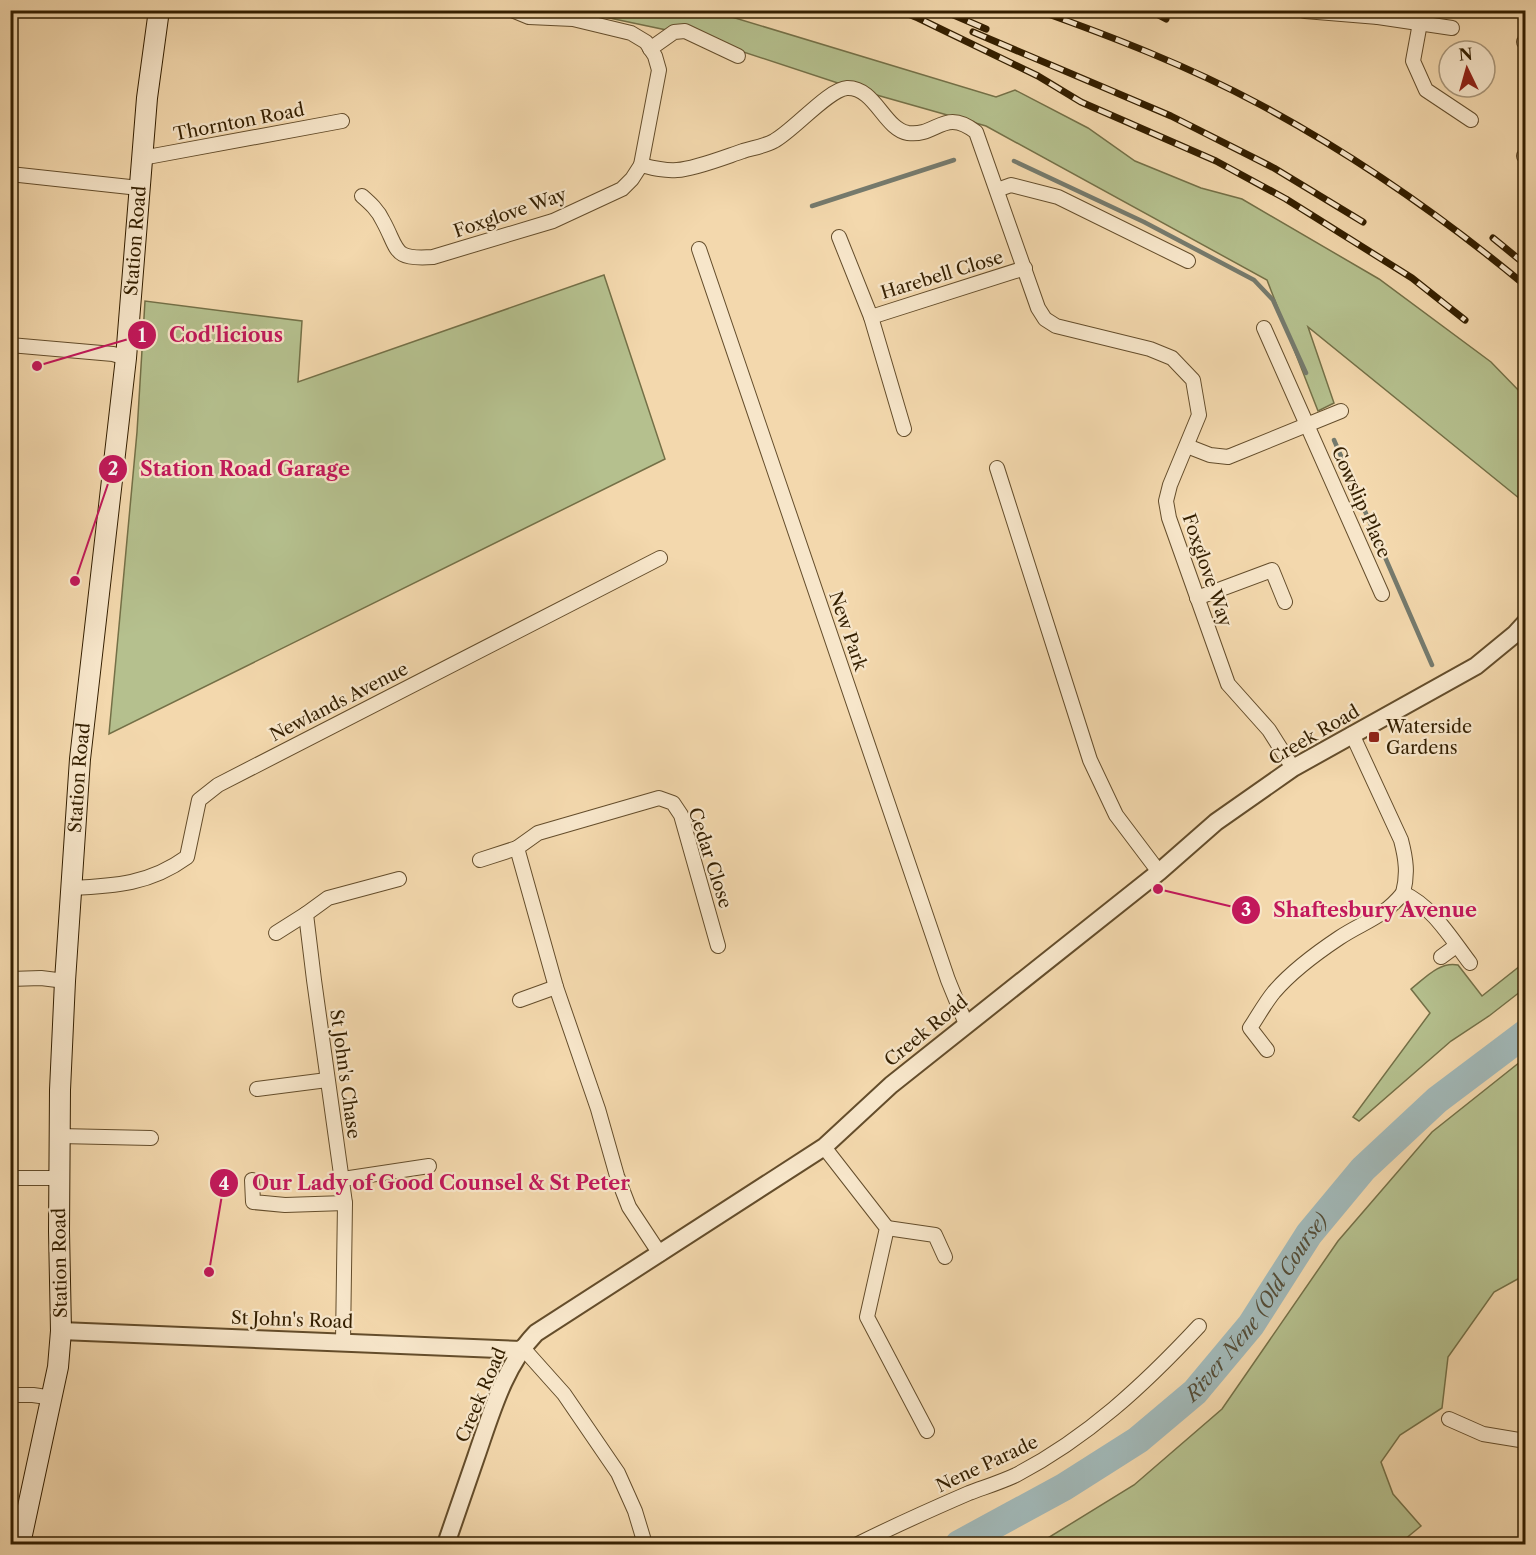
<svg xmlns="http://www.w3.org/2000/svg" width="1536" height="1555" viewBox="0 0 1536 1555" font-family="'Libre Caslon Text',serif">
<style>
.green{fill:#b5c08e;stroke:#747047;stroke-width:1.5}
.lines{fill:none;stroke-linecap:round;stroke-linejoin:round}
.stream{stroke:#757a6d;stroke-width:4.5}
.river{stroke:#a1b7b6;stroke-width:28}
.minor-casing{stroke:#644d2b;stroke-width:16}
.tertiary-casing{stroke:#644d2b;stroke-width:20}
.secondary-casing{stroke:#341f00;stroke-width:22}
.minor{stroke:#f7e6ca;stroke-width:14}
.tertiary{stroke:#f7e6ca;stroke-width:16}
.secondary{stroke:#f7e6ca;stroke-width:20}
.rail-casing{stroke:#341f00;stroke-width:7}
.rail{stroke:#f7e6ca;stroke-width:4.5;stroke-dasharray:14;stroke-linecap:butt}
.poi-dot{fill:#8f2418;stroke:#f7e6ca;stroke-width:2}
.labels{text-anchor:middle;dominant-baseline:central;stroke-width:4.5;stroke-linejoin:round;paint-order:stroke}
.street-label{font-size:18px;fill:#341f00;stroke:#f7e6ca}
.poi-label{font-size:18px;fill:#341f00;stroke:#f7e6ca;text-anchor:start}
.water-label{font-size:20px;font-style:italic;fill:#554d37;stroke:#f7e6ca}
.leader{fill:none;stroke:#c2185b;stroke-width:2}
.callout-dot{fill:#c2185b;stroke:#f7e6ca;stroke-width:2}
.mark-label{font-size:18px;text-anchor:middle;font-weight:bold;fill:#fff}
.callout-label{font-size:20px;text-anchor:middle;font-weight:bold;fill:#c2185b;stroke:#f7e6ca;stroke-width:4.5;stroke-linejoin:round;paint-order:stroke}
</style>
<rect width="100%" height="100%" fill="#f3d8ad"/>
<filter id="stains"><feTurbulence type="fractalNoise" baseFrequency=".00333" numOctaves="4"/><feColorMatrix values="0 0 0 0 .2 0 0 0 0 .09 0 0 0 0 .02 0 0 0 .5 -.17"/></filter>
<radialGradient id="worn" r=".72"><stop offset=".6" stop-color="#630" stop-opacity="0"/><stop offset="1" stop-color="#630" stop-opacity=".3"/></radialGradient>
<g class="green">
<path d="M576,11H712L996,97L1015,90L1088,128L1135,161L1201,188L1242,199L1379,279L1491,362L1525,397V503L1308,327L1334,403L1318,411L1267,280L986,126L859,90L695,36Z"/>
<path d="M604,275L665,459L109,734L137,432L145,301L302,321L298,382Z"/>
<path d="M1525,962V988L1489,1016L1451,1041L1359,1121L1353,1117L1430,1013L1411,989C1425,978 1440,961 1458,965L1482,996Z"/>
<path d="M1525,1058V1275L1494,1292L1448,1357L1442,1408L1400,1435L1381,1462L1393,1494L1421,1526L1399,1544H1038L1134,1485L1222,1409L1338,1241L1432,1132Z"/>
</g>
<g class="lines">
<g class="stream">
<path d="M1014,161L1144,222L1254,280L1273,300L1306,373"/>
<path d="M812,206L954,160"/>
<path d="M1334,440L1432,665"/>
</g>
<path class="river" id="s1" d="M959,1544L1064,1487L1138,1440L1195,1392L1251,1325L1309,1234L1363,1169L1437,1100L1526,1033"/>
<g class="minor-casing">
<g id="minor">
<path d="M512,10L529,17L573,19L631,33L646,42L655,56L659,70L641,165"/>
<path d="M1305,11L1378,17V10"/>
<path d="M1378,17L1452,28"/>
<path d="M1420,23L1413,61L1426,90L1471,120"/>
<path d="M1524,42H1526"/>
<path d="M650,49L674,32L685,31L738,56"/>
<path d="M1524,156L1526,158"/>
<path d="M142,158L342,121"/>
<path d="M10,174L139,188"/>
<path d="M997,190L1011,185L1058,197L1188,261"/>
<path d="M362,196C370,203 378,210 383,221C399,250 392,260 433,257L553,221L622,189L632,179L641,165C653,168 664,171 677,170C695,169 725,157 743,151C753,148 765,146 774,141C793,131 829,89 847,88C875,87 884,129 908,133C937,137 944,107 976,132L1038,308L1045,319L1056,326L1150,349L1172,358L1193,380L1199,415L1170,485L1166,501L1169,518L1228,684L1269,730L1293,768"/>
<path d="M839,237L871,317L904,429"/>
<path d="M699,249L948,980L966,1024"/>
<path d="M871,317L1025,268"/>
<path d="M1264,328L1382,594"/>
<path d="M10,345L113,354L126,358"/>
<path d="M1187,446L1210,455L1228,457L1341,411"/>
<path d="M997,468L1090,760L1116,815L1159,872"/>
<path d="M1197,598L1272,570L1285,602"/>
<path d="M1352,734L1401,840C1406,859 1408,874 1403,893C1432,906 1451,938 1470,963"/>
<path d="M480,860L517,848"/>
<path d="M71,888C115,886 150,884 187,857L199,800L218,785L660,558"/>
<path d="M276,933L306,914"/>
<path d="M1441,957L1456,946"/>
<path d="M10,979L41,978L65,981"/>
<path d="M520,1000L556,987"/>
<path d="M1267,1050L1250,1028C1258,1016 1265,1003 1274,992C1292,971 1315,954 1339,938C1363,922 1383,918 1403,893"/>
<path d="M257,1089L327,1080"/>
<path d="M59,1136L151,1138"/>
<path d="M824,1147L887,1228L867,1317L927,1431"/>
<path d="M10,1178H59"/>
<path d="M343,1179L429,1166"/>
<path d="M252,1180L253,1202L285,1205L345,1203"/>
<path d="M887,1228L935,1235L945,1257"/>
<path d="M660,1254L629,1207L617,1176L598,1109L556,987L517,848L538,833L659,798L673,803L681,815L718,946"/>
<path d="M343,1341L345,1203L314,980L306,914L328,898L399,879"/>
<path d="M522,1347L564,1394L618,1473L635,1511L645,1544"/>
<path d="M10,1395H33L53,1398"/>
<path d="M1449,1419L1483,1434L1526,1441"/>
<path d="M858,1544C894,1526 932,1509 969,1493C985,1487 1001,1482 1016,1475C1087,1438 1144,1385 1199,1326"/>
</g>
</g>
<g class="tertiary-casing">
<g id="tertiary">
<path d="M61,1331L521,1350"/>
<path d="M446,1544C456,1515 466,1486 476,1457C491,1414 504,1366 536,1333L824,1147L891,1085L1159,872L1216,822L1293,768L1476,666L1515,634L1526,622"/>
</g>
</g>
<g class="secondary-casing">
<g id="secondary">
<path id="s2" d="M20,1544L58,1367L61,1331L59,1231L60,1090L65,981L80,759L126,358L147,98L159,10"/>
</g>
</g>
<use href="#minor" class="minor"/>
<use href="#tertiary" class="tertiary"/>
<use href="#secondary" class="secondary"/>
<g class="rail-casing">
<g id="rail">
<path d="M898,10L918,18L1038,76L1081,102L1216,161L1286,199L1412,278L1465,320"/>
<path d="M942,10L986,29"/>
<path d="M1037,10C1113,37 1188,66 1259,104C1354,155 1443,217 1526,286"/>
<path d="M1149,10L1166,19"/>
<path d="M973,32L1171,116L1274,168L1363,222"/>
<path d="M1493,238L1526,265"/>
</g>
</g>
<use href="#rail" class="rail"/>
</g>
<rect class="poi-dot" x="1368" y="731" width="12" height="12" rx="3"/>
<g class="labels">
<g class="street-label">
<text transform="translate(239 122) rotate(-11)">Thornton Road</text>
<text transform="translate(510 213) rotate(-19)">Foxglove Way</text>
<text stroke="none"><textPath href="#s2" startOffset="1311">Station Road</textPath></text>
<text transform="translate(942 275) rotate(-17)">Harebell Close</text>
<text transform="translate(1361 502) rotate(66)">Cowslip Place</text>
<text transform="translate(1207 570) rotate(71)">Foxglove Way</text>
<text transform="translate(848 631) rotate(71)">New Park</text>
<text transform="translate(339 702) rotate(-27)">Newlands Avenue</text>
<text transform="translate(1314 735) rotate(-30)">Creek Road</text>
<text stroke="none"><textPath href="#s2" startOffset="771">Station Road</textPath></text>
<text transform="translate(710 858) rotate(72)">Cedar Close</text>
<text transform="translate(926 1031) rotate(-39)">Creek Road</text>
<text transform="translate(345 1074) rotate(82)">St John's Chase</text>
<text transform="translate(60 1263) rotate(-91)">Station Road</text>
<text transform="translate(292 1320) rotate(2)">St John's Road</text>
<text transform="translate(481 1395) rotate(-67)">Creek Road</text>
<text transform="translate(987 1464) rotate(-25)">Nene Parade</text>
</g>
<g class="poi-label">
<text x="1386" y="727">Waterside<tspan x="1386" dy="21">Gardens</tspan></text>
</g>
<g class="water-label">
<text stroke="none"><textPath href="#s1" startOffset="387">River Nene (Old Course)</textPath></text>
</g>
</g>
<path class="leader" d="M37 366L142 335M75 581L113 469M1158 889L1246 910M209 1272L224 1183"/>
<g class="callout-dot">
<circle cx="37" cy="366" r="6"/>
<circle cx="75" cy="581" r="6"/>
<circle cx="1158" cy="889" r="6"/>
<circle cx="209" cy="1272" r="6"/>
<circle cx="142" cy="335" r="15"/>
<circle cx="113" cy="469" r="15"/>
<circle cx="1246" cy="910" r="15"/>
<circle cx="224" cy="1183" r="15"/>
</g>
<g class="mark-label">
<text x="142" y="342">1</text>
<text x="113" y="475">2</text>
<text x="1246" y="916">3</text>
<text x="224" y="1190">4</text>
</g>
<g class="callout-label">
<text x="226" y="342">Cod'licious</text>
<text x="245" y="476">Station Road Garage</text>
<text x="1375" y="917">Shaftesbury Avenue</text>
<text x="441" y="1190">Our Lady of Good Counsel &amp; St Peter</text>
</g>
<rect width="1536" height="1555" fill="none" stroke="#f3d8ad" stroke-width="36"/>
<rect x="12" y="12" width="1512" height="1531" fill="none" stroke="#341f00" stroke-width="3"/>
<rect x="18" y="18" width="1500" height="1519" fill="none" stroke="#341f00" stroke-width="1.5"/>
<g transform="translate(1467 69) rotate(355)"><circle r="28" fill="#f7e6ca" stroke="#a99679" stroke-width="1.5"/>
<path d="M0-4.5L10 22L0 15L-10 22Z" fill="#8f2418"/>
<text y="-9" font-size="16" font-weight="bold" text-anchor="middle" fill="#341f00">N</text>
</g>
<rect width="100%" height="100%" filter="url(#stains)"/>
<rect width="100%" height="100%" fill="url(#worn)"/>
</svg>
